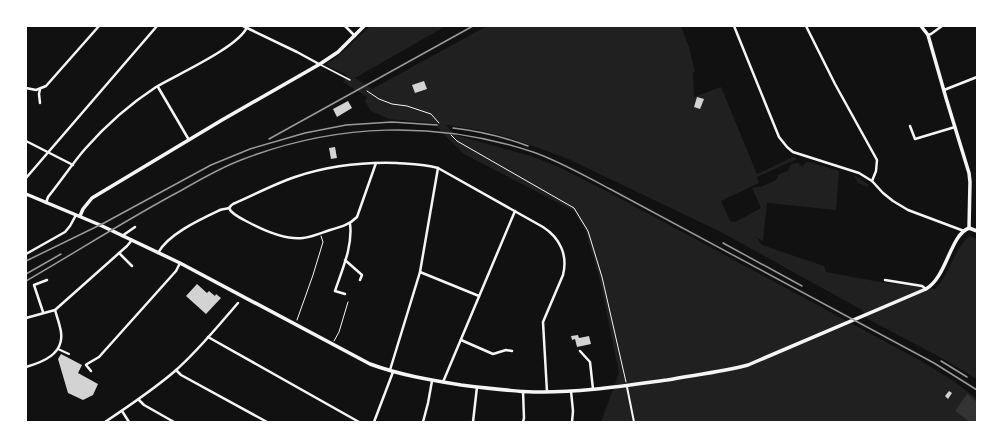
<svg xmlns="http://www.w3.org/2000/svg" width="1003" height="448" viewBox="0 0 1003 448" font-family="Inter,sans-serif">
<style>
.green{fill:#202020}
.water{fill:#333}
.building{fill:#d3d3d3}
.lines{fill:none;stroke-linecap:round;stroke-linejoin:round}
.path{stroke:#f5f5f5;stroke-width:1}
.service{stroke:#f5f5f5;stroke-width:1.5}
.pedestrian{stroke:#f5f5f5;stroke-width:2}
.minor{stroke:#f5f5f5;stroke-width:2.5}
.tertiary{stroke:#f5f5f5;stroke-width:3.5}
.secondary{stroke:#f5f5f5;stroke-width:3.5}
.rail{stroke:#9a9a9a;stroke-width:1.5}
</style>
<rect width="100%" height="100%" fill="#111"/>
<g class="green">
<path d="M370,26H446L355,78L372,89L487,26H681L689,47L695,72L693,73L694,97L721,87L757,174L793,157L797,159L757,177L759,183L721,201L730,221L735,222L761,208L752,188L763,186L776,180L779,174L788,171L791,164L798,163L802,167L806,162H810L839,171L836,210L767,203L763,241L756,237L762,245L824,266L826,272L880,282L935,289C940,283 945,277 948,270C954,259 959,244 970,236L977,239V379L947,361L866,318L862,310L721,232L566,158L511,138L480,130L446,125L455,135L531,156L559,167L612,194L921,361L952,380L977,399V422H601L619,373L600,281L586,232L574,211L464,154L433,123L389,119L371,111L365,101L367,97L343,82L347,75L326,65L344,51Z"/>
<path d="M854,175L869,185L867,187L858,183Z"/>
</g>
<path class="water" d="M967,394L977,402V422H970L955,411Z"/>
<g class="building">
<path d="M424,81L427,89L415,93L412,85Z"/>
<path d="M697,97L704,99L700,109L694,107Z"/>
<path d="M348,101L352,108L337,117L333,109Z"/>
<path d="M335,147L337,158L331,159L329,148Z"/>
<path d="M197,284L207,293L209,291L215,296L216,294L221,298L206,314L186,296Z"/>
<path d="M578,335L579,338L589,336L591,344L577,347L575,339L572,340L571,336Z"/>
<path d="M61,354L82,365L78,373L98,384L93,395L83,400L68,393L58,359Z"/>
<path d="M949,391L952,393L948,399L945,396Z"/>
</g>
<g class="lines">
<g class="path">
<path d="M367,91L379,99L392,104L407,106L431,114L439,123"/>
<path d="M451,135L457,141L574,208L588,231L602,277L626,382"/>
<path d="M297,320L313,275L323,242L321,236"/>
<path d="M334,341L339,332L348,302"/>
</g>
<path class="service" d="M321,65L350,80"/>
<g class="pedestrian">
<path d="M58,349L69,354"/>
<path d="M627,387L634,422"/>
</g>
<g class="minor">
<path d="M243,26L297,52L319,64"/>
<path d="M345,26L355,36"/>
<path d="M734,26L779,137L787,147L793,152L859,173L872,181L883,193L893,201L908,210L964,231"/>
<path d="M806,26L835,84L877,160L876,171L872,181"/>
<path d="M928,35L931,34L942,26"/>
<path d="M158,87L189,140"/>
<path d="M26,88L36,90L46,86L99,26"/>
<path d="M40,89L39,94L40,103"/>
<path d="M944,90L977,77"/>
<path d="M910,126L915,139L955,127"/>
<path d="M26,141L73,165"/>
<path d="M26,178L157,26"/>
<path d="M46,203L48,197C61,181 72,164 85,149C106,125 130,104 156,87C176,75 239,47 247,27"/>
<path d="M229,208C231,214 242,219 248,222C263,230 286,240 303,238C312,237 321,233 330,230C341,227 349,225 357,217L376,163"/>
<path d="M122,236L135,227"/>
<path d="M119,253L132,266"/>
<path d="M158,253C168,234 201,219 220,210C222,209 226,209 229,208C230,207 231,205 233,204C254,195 274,184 295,177C328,166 362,162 396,163C410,164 424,164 438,168L543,227C560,238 568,255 563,275L543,322L547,392"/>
<path d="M26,254L65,232L70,226L76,215"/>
<path d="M345,260L362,275L360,280"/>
<path d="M420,272L479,296"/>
<path d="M885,280L922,286L926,289"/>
<path d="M345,294L335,291C342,270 353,246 350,224"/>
<path d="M43,312L34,285L47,280"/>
<path d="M26,318L55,310L127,246L132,240"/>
<path d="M208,337L359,422"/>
<path d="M461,340L493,354L506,350L512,351"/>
<path d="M580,351L590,362L593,389"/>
<path d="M26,367C43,362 64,354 61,332C60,325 57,317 55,310"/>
<path d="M176,370L181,375L267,422"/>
<path d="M390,370L420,272L438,168"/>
<path d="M91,371L86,365L87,364L99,357L176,271L180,263"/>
<path d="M443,382L515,211"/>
<path d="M571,391L573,411L572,422"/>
<path d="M139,400L144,405L174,422"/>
<path d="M122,411L129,422"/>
<path d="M105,422C129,406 153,390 175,371C198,351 218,326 238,303"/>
<path d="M374,422L393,372"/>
<path d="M423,422L428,403L432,381"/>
<path d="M473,422L477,387"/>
<path d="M523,422L524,418L523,391"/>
</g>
<g class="tertiary">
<path d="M921,26L928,35L946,98L969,173L970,182L969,228"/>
<path d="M80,216L83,209L92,198L222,120L320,64L338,52L364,26"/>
</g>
<path class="secondary" d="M26,194L100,225L180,263L370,364C400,375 430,380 461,385C485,388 509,391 534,392C578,393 623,386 667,380C694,375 721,372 748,365L926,289C947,277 950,235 969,228L977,231"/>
<g class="rail">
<path d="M453,128C479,131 504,137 528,146"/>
<path d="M269,139L473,26"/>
<path d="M723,243L802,286"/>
<path d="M26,261L104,223L211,165L250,149L305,133L346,125L392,122L437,125"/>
<path d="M26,274L61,254"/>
<path d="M26,281C78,251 129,218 182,190C201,179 220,168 241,160C336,123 436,120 533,152C559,161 585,176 610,189L934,363L977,390"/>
<path d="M941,361L967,377"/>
</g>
</g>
<rect width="1003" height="448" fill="none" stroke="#ffffff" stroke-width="54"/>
</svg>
